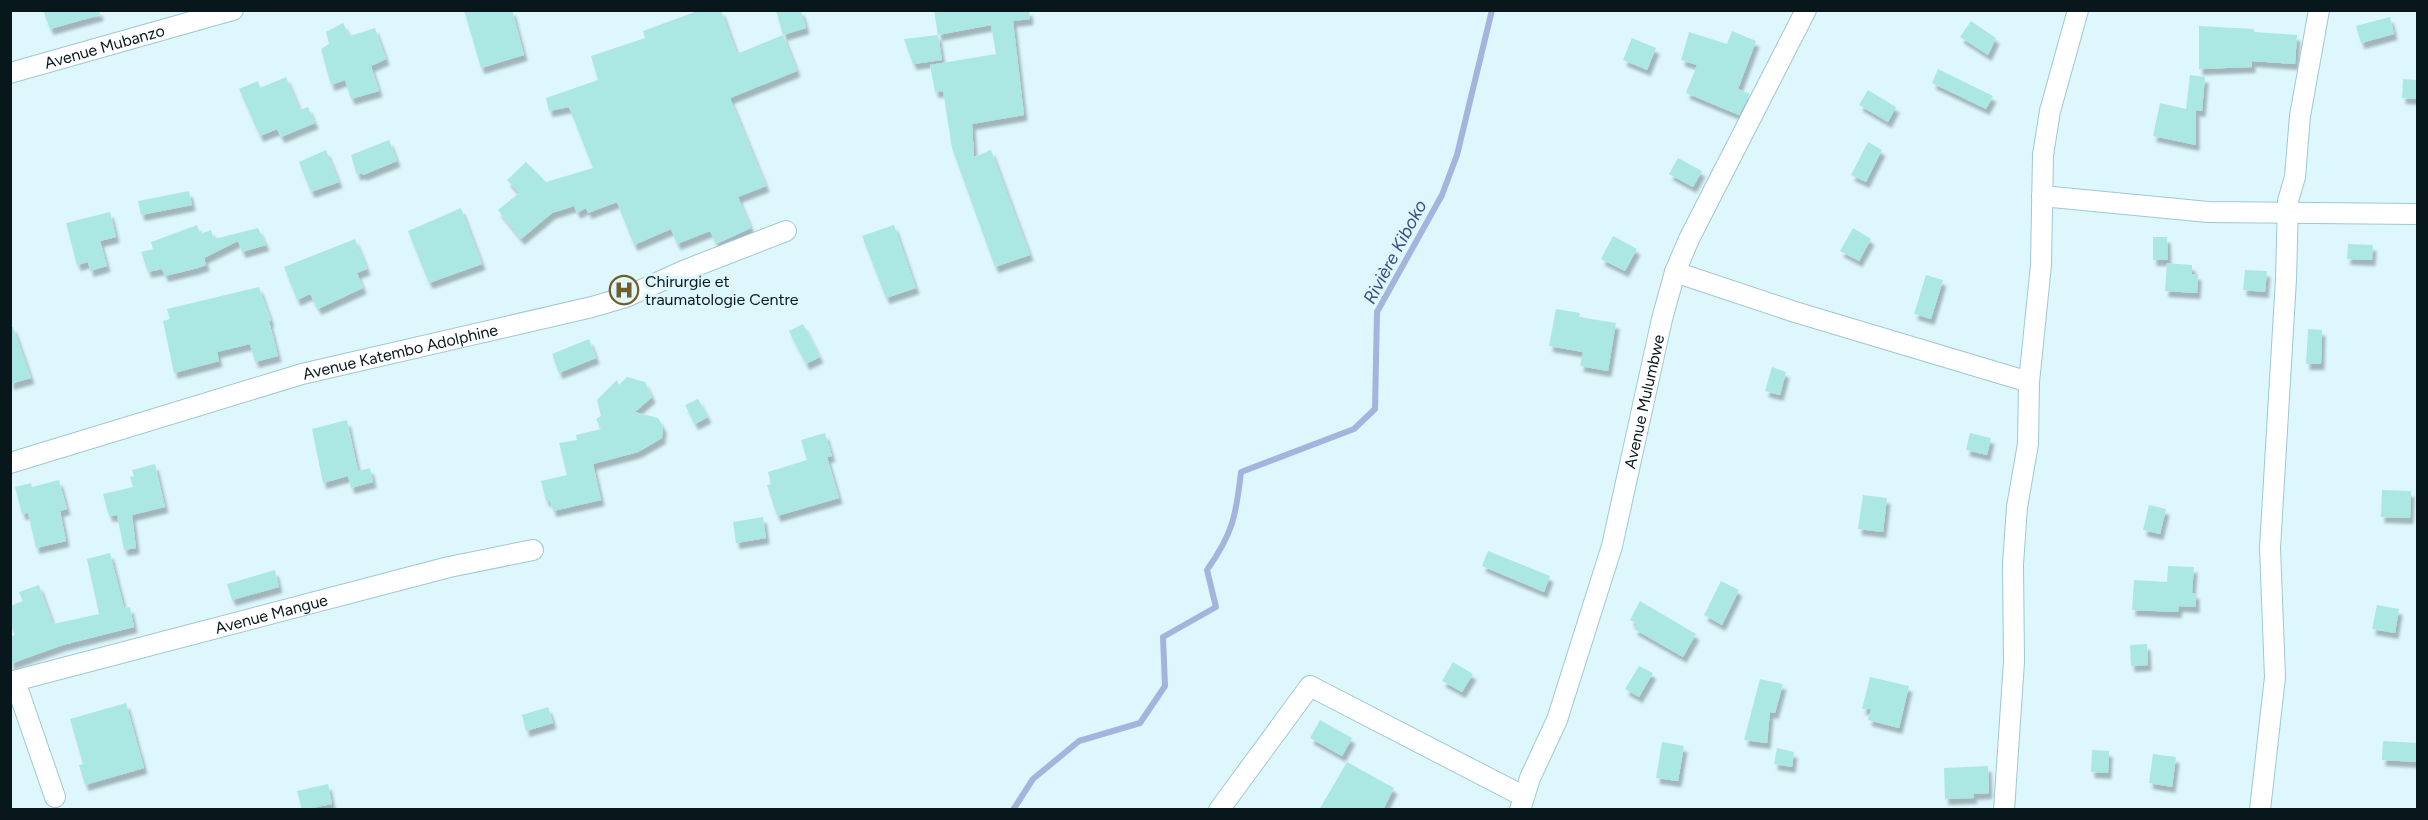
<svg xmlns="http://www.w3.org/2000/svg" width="2428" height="820" viewBox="0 0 2428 820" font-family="Figtree,sans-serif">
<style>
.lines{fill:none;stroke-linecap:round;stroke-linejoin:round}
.stream{stroke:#a4b4dd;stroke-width:6}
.building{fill:#ace8e3;filter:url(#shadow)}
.minor-casing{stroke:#9ec8d3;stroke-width:22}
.minor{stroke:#fff;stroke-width:20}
.labels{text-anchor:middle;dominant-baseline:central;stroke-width:6;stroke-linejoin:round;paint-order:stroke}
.street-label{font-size:16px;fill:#07171b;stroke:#ddf7fd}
.poi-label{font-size:16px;fill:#07171b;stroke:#ddf7fd;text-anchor:start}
.water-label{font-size:18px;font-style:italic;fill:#3b4e83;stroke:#ddf7fd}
</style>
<defs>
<filter id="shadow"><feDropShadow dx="3.5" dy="6" stdDeviation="1.5" flood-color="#0004"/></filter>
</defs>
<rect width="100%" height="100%" fill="#ddf7fd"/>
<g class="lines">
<path class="stream" d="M1013,810L1033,779L1079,741L1140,723L1165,686L1163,637L1216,607L1207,570C1233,533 1236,516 1241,472L1354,429L1375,409L1377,312L1442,195L1457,155L1492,10"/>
</g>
<g class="building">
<path d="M43,10H99L100,15L50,29Z"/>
<path d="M464,10H512L524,55L481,68Z"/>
<path d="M700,10H721L737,54L783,35L797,71L730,98L766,186L738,197L751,228L716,244L710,231L677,244L671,229L634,245L617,202L588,213L586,208L577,213L574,206L552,213L521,239L498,210L519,193L507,180L526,162L546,182L593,168L569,107L549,111L546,98L598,80L591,56L645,38L643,31Z"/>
<path d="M776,10H801L806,28L783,35Z"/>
<path d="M934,10H1029L1030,19L1013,21L1024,115L972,124L974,157L991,150L1030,255L995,267L952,148L943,91L935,92L930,65L996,54L991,25L938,35Z"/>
<path d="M2390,17L2394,34L2361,43L2356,26Z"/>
<path d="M1971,21L1996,38L1988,55L1960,37Z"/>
<path d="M343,23L350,36L375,28L386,59L371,66L379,91L351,99L345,80L331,85L321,49L329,44L326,32Z"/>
<path d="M2199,26L2254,29V32L2297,35L2295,64L2252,61V67L2199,69Z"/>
<path d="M1732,31L1756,41L1738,89L1750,94L1739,115L1686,93L1697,65L1681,60L1689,32L1727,44Z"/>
<path d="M938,35L942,60L913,64L904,39Z"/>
<path d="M1632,38L1656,48L1647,70L1623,60Z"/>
<path d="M1938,69L1993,96L1986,109L1932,83Z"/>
<path d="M2190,75L2205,77L2202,111L2191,110L2196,111V145L2153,136L2160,103L2186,109Z"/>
<path d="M286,77L300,110L308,107L315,123L281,137L277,129L260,136L239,89L258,81L260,88Z"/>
<path d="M2403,79L2418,80V99L2402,98Z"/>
<path d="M1868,90L1896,107L1888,122L1859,105Z"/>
<path d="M389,140L397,161L363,175L362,173L357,175L351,155Z"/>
<path d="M1868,142L1882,150L1866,182L1851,175Z"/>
<path d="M326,150L339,182L311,192L299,162Z"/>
<path d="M1678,158L1702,171L1693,187L1669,174Z"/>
<path d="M189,191L192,205L141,215L138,201Z"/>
<path d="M461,208L482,264L429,283L408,231Z"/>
<path d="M110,212L116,237L100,241L107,266L90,271L88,262L77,265L66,223Z"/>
<path d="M197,225L200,234L211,230L214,239L258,228L266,245L242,252L238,241L204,258L206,265L198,268L165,276L162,269L148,272L141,252L153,249L151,242Z"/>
<path d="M894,225L916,288L886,298L862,236Z"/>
<path d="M1853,228L1871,239L1859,261L1840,251Z"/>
<path d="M1613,236L1637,249L1625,271L1601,259Z"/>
<path d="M2153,237H2167L2168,260H2153Z"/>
<path d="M355,239L367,269L357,273L363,288L318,309L310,294L297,300L284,267Z"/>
<path d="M2348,244L2373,245L2372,260L2347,259Z"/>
<path d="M2167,263L2192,265V274H2198L2197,293L2165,291Z"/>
<path d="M2245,270L2267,271L2265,292L2243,290Z"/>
<path d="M1926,275L1943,280L1931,319L1914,314Z"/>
<path d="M259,287L271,321H269L278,356L255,362L250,344L217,352L219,361L174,373L163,321L170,319L167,309Z"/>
<path d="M1556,309L1580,313L1579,317L1616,323L1608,371L1580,366L1583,352L1549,346Z"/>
<path d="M803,324L820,357L806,364L789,331Z"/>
<path d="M10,327H13L31,378L10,384Z"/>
<path d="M2308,329L2322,330L2321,364H2306Z"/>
<path d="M589,339L596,358L559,373L552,354Z"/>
<path d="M1772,367L1786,372L1780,395L1765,391Z"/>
<path d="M627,377L645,382L652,397L635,412L658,418L663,427L662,438L638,452L593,464L601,500L553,511L550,500L546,501L541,481L567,475L559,443L577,440L576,435L601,429L596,419L601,416L597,400L617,380L619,385Z"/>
<path d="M698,399L708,417L695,424L685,405Z"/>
<path d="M347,420L358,471L370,468L373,482L351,488L348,476L323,483L312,429Z"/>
<path d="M825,433L832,456L827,457L839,498L777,516L767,485L771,484L768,472L807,460L801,440Z"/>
<path d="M1970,433L1991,438L1987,455L1966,450Z"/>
<path d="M155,464L165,507L132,515L136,548L124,550L117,515L109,516L103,494L133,487L130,477L134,476L132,470Z"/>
<path d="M59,480L67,509L60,511L66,541L36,548L28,513L22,514L15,487L31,483L32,487Z"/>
<path d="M2382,490L2411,491L2410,518L2381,517Z"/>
<path d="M1863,495L1887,498L1883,532L1858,529Z"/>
<path d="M2149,505L2166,509L2160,534L2143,530Z"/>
<path d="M763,517L766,538L736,543L733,522Z"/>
<path d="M1488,551L1550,576L1544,592L1482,566Z"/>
<path d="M110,553L124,608L130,607L134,627L63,645L10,664V637L15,635L10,622V606L23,601L19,592L39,585L53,624L99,614L87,559Z"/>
<path d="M2168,566L2194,567L2192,593H2196V607L2179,606L2178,612L2132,610L2134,580L2167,582Z"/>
<path d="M275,570L279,587L232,600L227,584Z"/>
<path d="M1721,581L1739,590L1722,625L1704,615Z"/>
<path d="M1640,601L1696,634L1683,657L1634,629L1637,624L1630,620Z"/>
<path d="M2377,605L2399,609L2395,633L2372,629Z"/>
<path d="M2147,644L2148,665L2131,666L2130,645Z"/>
<path d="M1453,662L1473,674L1462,692L1442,681Z"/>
<path d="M1639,666L1653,673L1639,697L1625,689Z"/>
<path d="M1870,677L1909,686L1899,728L1868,720L1871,709H1862Z"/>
<path d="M1760,679L1783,684L1775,713L1770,712L1767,743L1744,740Z"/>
<path d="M126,703L144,768L85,785L79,765L83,764L70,719Z"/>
<path d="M548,707L553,723L526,731L522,715Z"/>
<path d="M1320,720L1352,738L1342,756L1310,738Z"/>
<path d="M2383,741L2418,743V762L2382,760Z"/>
<path d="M1662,742L1684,746L1678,781L1656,778Z"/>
<path d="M1777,748L1794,752L1792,767L1774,764Z"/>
<path d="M2092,750L2109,751L2108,773L2091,772Z"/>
<path d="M2153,754L2176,757L2172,787L2149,783Z"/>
<path d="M1347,762L1394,788L1383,810H1319Z"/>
<path d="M1988,766L1989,793L1973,794L1974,798L1945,799L1944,768Z"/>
<path d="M328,784L332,804L302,810L297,791Z"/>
</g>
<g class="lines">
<g class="minor-casing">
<g id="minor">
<path id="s1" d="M10,73L233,10"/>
<path d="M2042,196L2208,212L2418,214"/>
<path d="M1675,272L1795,312L2029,382"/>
<path id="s2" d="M10,463L302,374L592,307L626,297L683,271L786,231"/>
<path d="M15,681L55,797"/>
<path id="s3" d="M10,682L449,567L533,550"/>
<path d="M1219,810L1310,686L1523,796"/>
<path id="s4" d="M1520,810L1530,778L1557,720L1612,546L1662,319L1675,272L1689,239L1806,10"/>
<path d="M2004,810L2014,662L2013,564L2017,507L2028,444L2029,382L2041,265L2043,155L2050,111L2078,10"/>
<path d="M2260,810L2275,677L2270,548L2286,279L2288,201L2295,177L2300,116L2319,10"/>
</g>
</g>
<use href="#minor" class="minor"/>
</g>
<defs>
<g id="hospital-ring" transform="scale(1.5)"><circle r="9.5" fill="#ddf7fd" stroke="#715d2c" stroke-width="1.5"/><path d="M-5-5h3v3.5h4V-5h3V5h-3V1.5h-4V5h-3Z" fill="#715d2c"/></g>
</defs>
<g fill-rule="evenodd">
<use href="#hospital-ring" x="624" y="290"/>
</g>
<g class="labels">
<g class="street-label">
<text stroke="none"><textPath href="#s1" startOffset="98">Avenue Mubanzo</textPath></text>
<text stroke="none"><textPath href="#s2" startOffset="406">Avenue Katembo Adolphine</textPath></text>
<text stroke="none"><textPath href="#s4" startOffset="428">Avenue Mulumbwe</textPath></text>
<text stroke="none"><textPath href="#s3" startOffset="270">Avenue Mangue</textPath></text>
</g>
<g class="poi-label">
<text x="645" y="281">Chirurgie et<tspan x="645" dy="18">traumatologie Centre</tspan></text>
</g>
<g class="water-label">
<text transform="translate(1395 252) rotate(-62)">Rivière Kiboko</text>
</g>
</g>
<rect width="2428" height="820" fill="none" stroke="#07171b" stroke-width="24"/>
</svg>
